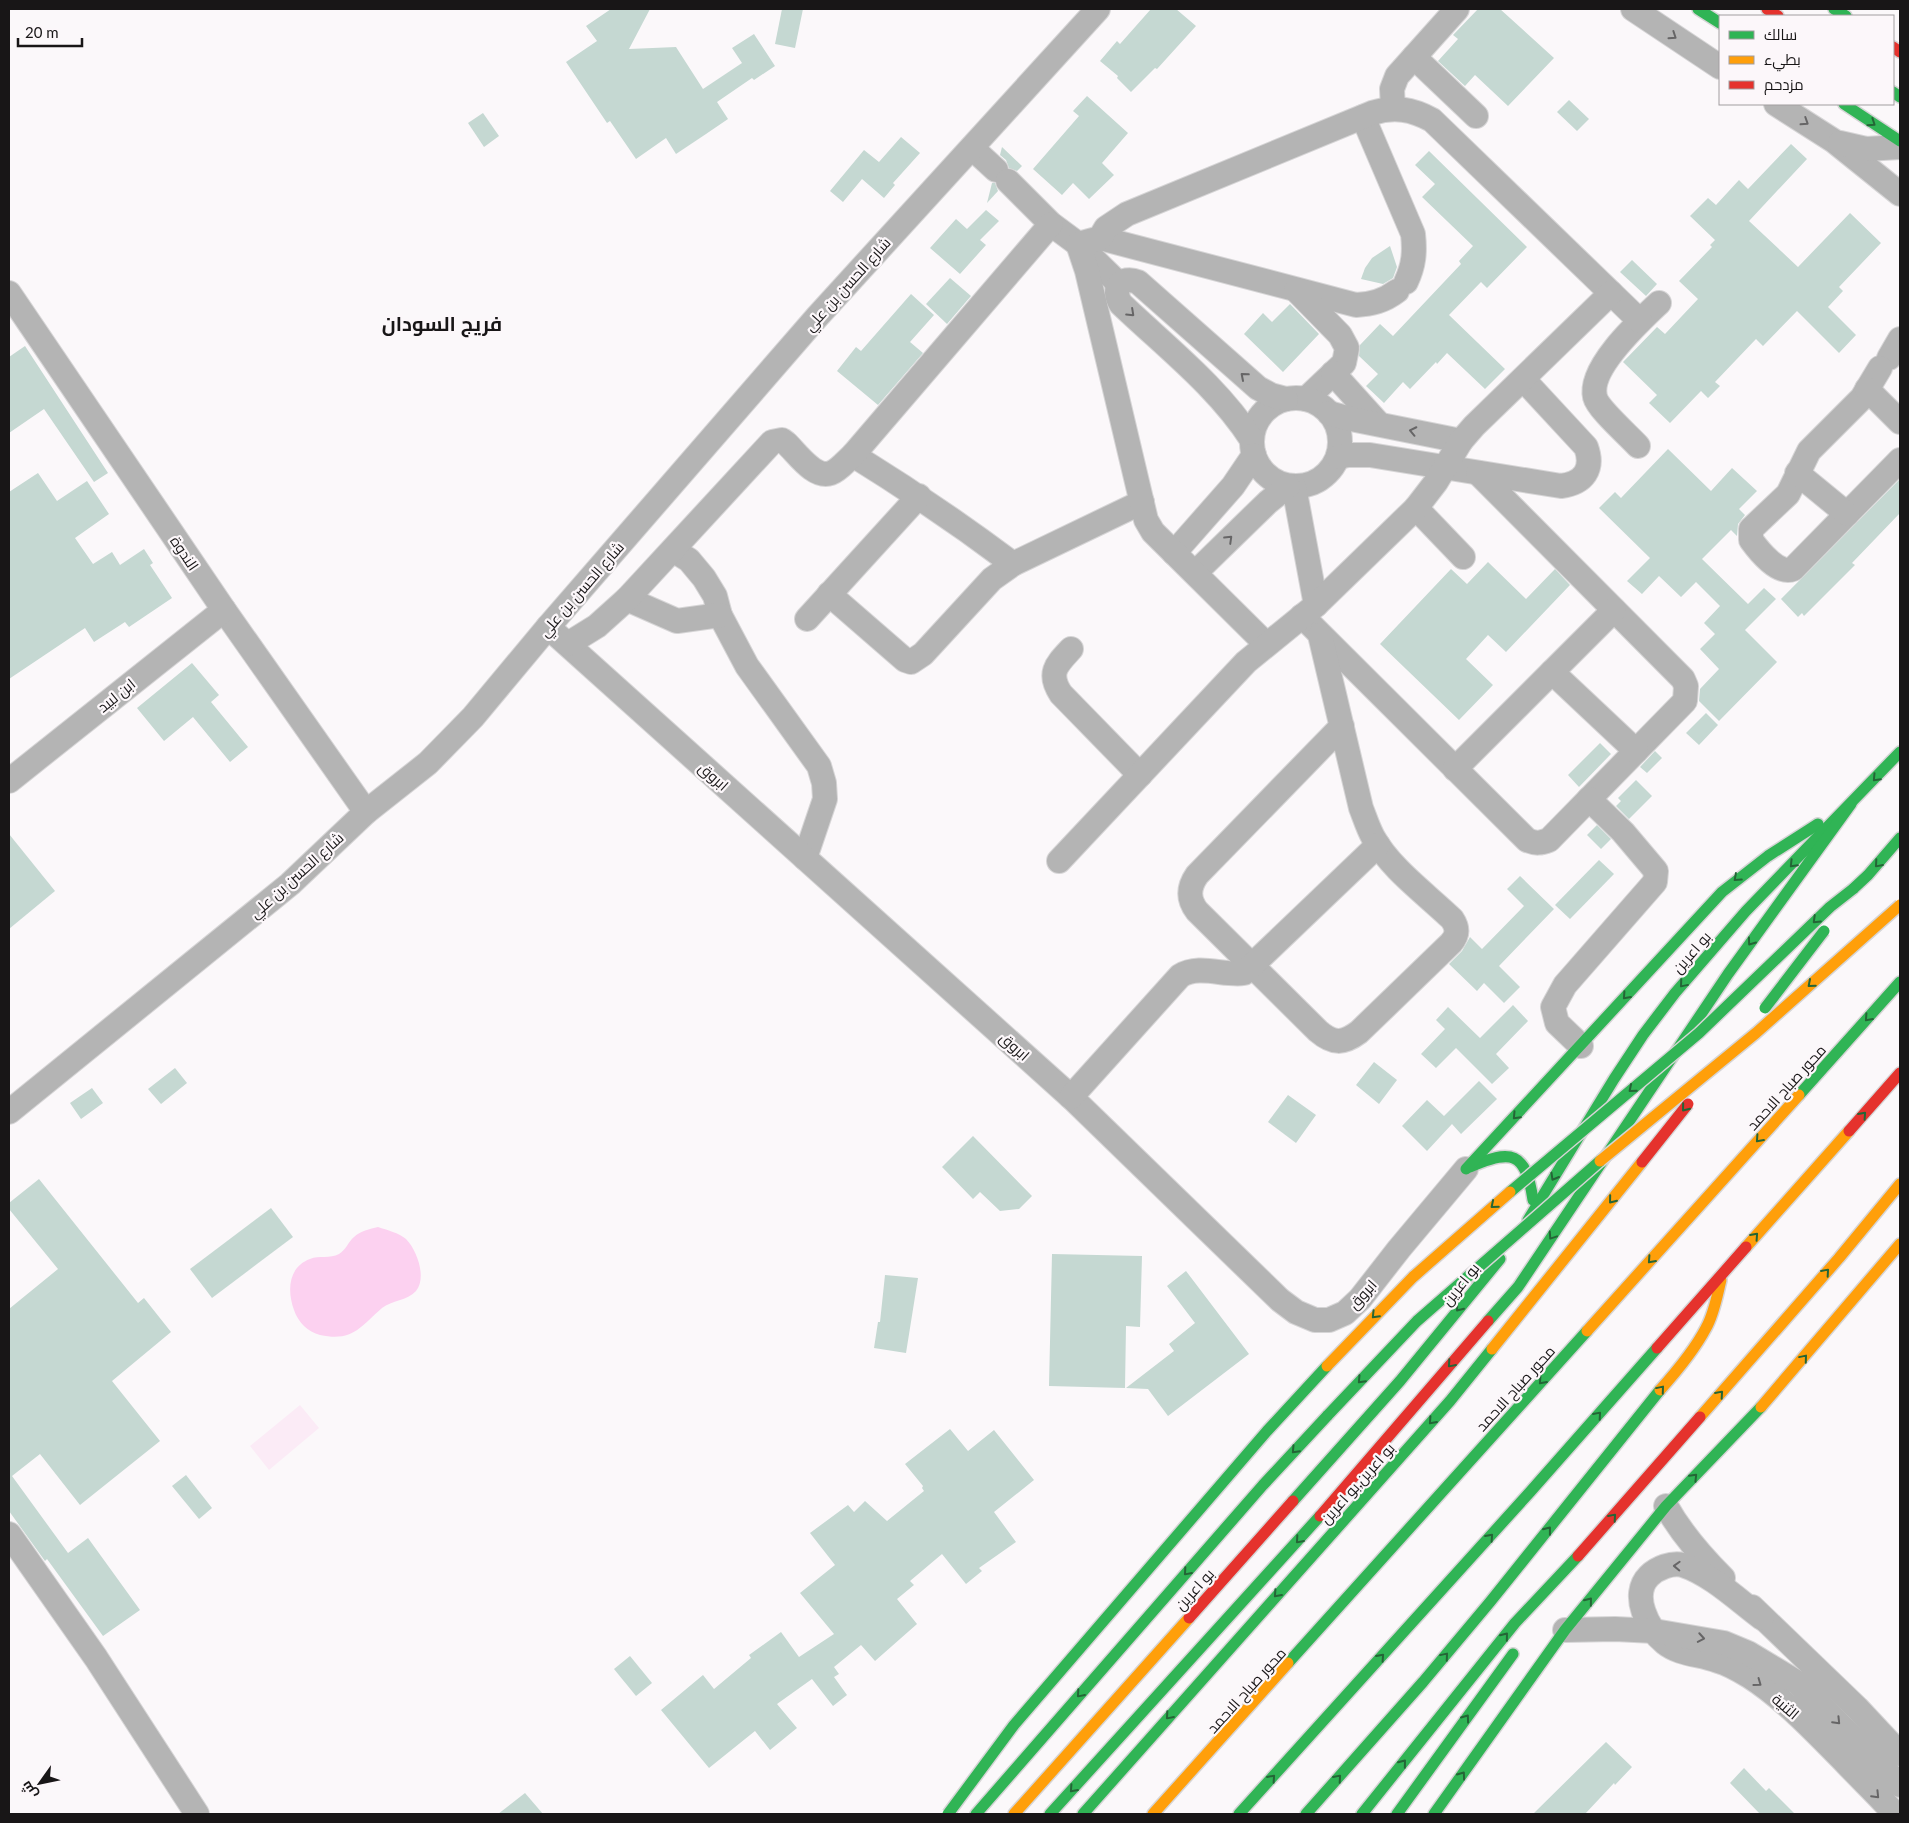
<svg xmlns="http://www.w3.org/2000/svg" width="1909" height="1823" viewBox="0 0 1909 1823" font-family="Lato,Cairo,sans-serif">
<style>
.green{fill:#fbebf6}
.water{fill:#fcd1f0}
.building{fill:#c5d8d2}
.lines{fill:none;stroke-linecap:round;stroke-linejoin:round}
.street-casing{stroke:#d6d5d6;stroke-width:26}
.fast-casing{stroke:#d6d5d6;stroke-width:14}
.slow-casing{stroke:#d6d5d6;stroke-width:14}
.jam-casing{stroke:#d6d5d6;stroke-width:14}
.street{stroke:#b4b4b4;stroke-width:24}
.fast{stroke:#30b455;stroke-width:11}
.slow{stroke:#ff9f0a;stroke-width:11}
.jam{stroke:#e5322d;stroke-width:11}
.fast-bridge-casing{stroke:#d6d5d6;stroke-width:14;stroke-linecap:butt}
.slow-bridge-casing{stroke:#d6d5d6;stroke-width:14;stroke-linecap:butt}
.jam-bridge-casing{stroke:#d6d5d6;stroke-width:14;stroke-linecap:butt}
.fast-bridge{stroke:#30b455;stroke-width:11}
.slow-bridge{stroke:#ff9f0a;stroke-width:11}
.jam-bridge{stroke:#e5322d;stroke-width:11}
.oneway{stroke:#666566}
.oneway2{stroke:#246536}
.labels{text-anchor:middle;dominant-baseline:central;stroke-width:4.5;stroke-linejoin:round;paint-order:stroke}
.street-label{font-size:15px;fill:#181617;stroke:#fcf7fa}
.district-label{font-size:20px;font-weight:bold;fill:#181617;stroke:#fcf7fa}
</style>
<rect width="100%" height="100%" fill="#fbf8fa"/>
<path class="green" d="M300,1405L319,1428L269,1470L250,1446Z"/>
<path class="water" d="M378,1227C387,1230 399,1233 406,1239C417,1250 427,1278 416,1291C407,1301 392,1300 382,1308C360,1327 353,1342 320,1335C308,1332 298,1322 294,1310C287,1291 288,1267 310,1259C319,1255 330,1259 339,1254C346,1250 348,1242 354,1237C360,1231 370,1229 378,1227Z"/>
<g class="building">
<path d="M611,9H650L629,49L676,47L703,89L742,63L732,48L754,34L775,66L754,80L752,78L717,102L728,119L706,134L676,154L666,138L636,159L610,121L607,123L566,62L597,41L586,26Z"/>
<path d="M782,9H803L795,48L775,44Z"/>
<path d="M1151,9H1176L1196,26L1157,69L1155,68L1131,92L1117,78L1118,76L1100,61L1117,41L1120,44Z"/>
<path d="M1478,9H1500L1554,58L1508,106L1475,75L1465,86L1438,61L1458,39L1453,35Z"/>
<path d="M1087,96L1128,133L1102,163L1114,175L1089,199L1073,183L1062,195L1033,169L1079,116L1073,111Z"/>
<path d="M1569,100L1589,119L1577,131L1557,112Z"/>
<path d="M483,113L499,136L484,147L468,123Z"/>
<path d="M901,137L920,153L893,183L895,185L884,198L862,179L843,202L830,191L864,150L879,162Z"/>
<path d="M1791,144L1807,159L1749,221L1798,267L1850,213L1881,243L1839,287L1843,291L1828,307L1856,335L1839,353L1797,311L1763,346L1756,339L1715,382L1720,386L1708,398L1701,391L1670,423L1649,403L1657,395L1623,362L1657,327L1665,334L1698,299L1679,281L1712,247L1710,245L1715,240L1690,216L1708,198L1716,205L1739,180L1748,189Z"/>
<path d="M1002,147L1022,166L1017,171L1009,168L1006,160L1000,155Z"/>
<path d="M1429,151L1527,247L1487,288L1481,282L1449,315L1505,369L1485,389L1447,353L1437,364L1436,362L1410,389L1403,382L1384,403L1366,386L1378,374L1359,356L1360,345L1380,324L1393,336L1461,264L1459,261L1473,246L1422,197L1435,184L1415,165Z"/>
<path d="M992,183H995L998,191L987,203Z"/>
<path d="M986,210L999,221L980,240L986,245L960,274L930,248L956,219L967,229Z"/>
<path d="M1390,246L1397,267L1393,278L1383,284L1361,279L1365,268L1372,258Z"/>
<path d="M1632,260L1657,284L1646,296L1620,272Z"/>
<path d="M950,278L971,296L947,324L926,304Z"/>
<path d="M911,294L934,315L910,342L923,353L878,405L837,371L856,347L861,351Z"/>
<path d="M1290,304L1319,334L1283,372L1244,334L1263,313L1272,322Z"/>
<path d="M25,346L108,473L94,482L44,409L9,433V357Z"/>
<path d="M1668,449L1711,491L1732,468L1757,491L1739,509L1745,515L1738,524L1737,536L1731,530L1702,559L1748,604L1764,588L1776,599L1745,630L1777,662L1719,721L1699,701L1700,689L1719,669L1700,649L1715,634L1704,623L1720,606L1696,582L1681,597L1659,576L1642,594L1627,581L1650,558L1599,508L1615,492L1621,498Z"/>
<path d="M38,473L57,501L87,481L109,514L75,538L93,564L112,552L120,565L144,549L153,563L150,565L172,598L129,627L125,622L94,642L85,628L9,679V492Z"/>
<path d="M1900,479V513L1852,563L1855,565L1804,616L1802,613L1798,617L1781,599Z"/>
<path d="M1488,562L1526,599L1555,569L1570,585L1506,652L1488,635L1466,659L1493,685L1459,720L1380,644L1451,569L1467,584Z"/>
<path d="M192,663L219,695L211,702L248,747L230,762L193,717L164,741L137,708Z"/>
<path d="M1706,713L1718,725L1699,745L1686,733Z"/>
<path d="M1600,743L1611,754L1579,787L1568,775Z"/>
<path d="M1655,751L1662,758L1647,773L1640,767Z"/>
<path d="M1636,780L1652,796L1629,819L1616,806L1621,801L1618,798Z"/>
<path d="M1597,825L1611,839L1601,849L1587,835Z"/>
<path d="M9,834L55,891L9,929Z"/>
<path d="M1599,860L1614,874L1570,919L1555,905Z"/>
<path d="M1520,876L1554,909L1499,966L1520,987L1504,1003L1484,983L1477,991L1449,964L1462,951L1470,937L1482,949L1524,906L1507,889Z"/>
<path d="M1513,1005L1528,1021L1496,1054L1509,1068L1492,1084L1456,1048L1436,1068L1421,1054L1445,1029L1436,1020L1448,1007L1480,1038Z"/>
<path d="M1374,1062L1397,1080L1379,1104L1356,1085Z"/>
<path d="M175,1068L187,1083L161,1104L148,1089Z"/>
<path d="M1479,1081L1497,1099L1461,1134L1452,1124L1427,1151L1402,1126L1427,1100L1444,1116Z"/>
<path d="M92,1088L103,1103L81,1119L70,1103Z"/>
<path d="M1288,1095L1316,1115L1296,1143L1268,1122Z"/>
<path d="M973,1136L1032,1196L1019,1209L1000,1211L980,1192L973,1199L942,1167Z"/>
<path d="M39,1179L138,1303L144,1298L171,1332L112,1381L160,1441L80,1505L40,1454L12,1476L68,1553L88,1538L140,1610L103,1636L47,1559L45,1561L9,1511V1309L58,1269L9,1209V1203Z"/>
<path d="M271,1208L293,1237L212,1298L190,1269Z"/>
<path d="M1052,1254L1142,1256L1140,1327L1126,1326L1125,1388L1049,1386Z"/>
<path d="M1186,1271L1249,1354L1168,1416L1148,1389L1126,1388L1174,1351L1169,1344L1195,1323L1167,1286Z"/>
<path d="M885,1275L918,1278L906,1353L874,1348L878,1322H880Z"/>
<path d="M950,1429L968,1451L994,1430L1034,1480L994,1512L1016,1542L979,1568L982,1571L966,1584L942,1554L910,1581L914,1585L897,1599L917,1624L875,1661L861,1645L834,1667L839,1674L834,1677L847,1695L833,1706L812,1679L777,1704L797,1728L770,1750L755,1731L709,1768L661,1710L703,1675L714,1689L751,1658L749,1655L781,1632L799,1657L834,1634L800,1593L835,1565L810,1533L848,1505L854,1512L865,1501L887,1521L924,1491L922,1488L923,1486L905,1464Z"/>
<path d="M186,1475L212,1508L199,1519L172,1486Z"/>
<path d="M630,1656L652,1683L636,1696L614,1669Z"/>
<path d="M1606,1742L1632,1767L1615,1785L1614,1783L1585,1814H1533Z"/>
<path d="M1744,1768L1766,1791L1769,1788L1795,1814H1760L1730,1783Z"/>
<path d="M525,1793L543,1814H498Z"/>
</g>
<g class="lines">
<g class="street-casing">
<g id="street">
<path d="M1633,9L1720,67"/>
<path d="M1414,57L1476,116"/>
<path d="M1776,104L1834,141L1900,194"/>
<path d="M1393,109L1392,89L1397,76L1457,9"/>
<path d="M1363,117L1413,234C1415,252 1414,265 1406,282"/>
<path d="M1840,143L1866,149L1900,147"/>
<path d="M972,148L996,170"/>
<path d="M1008,181L1051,224L1078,244L1119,284"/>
<path d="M1100,238L1356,305C1372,304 1384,301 1397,291"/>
<path d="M1296,290L1340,335L1347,348L1344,363L1306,399"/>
<path d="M9,293L224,610L366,812"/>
<path d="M1889,358L1900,339"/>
<path d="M1880,368L1862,398L1809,451L1788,494L1751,529V540C1759,551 1778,575 1793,569L1900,460"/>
<path d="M1333,373L1379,424"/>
<path d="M1867,389L1900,422"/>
<circle cx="1296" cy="442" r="44"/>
<path d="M1329,413L1351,419L1461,441"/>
<path d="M1252,440C1218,387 1166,347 1121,304C1111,289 1121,275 1138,282L1258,388L1271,395L1286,399"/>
<path d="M1638,446C1628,435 1598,409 1595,397C1588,368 1640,321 1659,303"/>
<path d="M853,455C908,489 961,525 1013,564"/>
<path d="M1338,457L1348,455H1370L1561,486C1584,483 1594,469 1586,447L1523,379"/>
<path d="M1797,473L1847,514"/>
<path d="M1294,487L1316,605"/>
<path d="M1416,508L1463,557"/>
<path d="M673,550L689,560L704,578L715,596L720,615L747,666L819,766L824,783L825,799L805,858"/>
<path d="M1174,553L1233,486L1254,455"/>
<path d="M1195,573L1268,502L1288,486"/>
<path d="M829,594L905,660L911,662L923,654L992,579L1013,564L1142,502"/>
<path d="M627,599L677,621L720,615"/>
<path d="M1302,616L1527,840C1536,844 1541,843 1549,840L1685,701L1686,686L1683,679L1478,473"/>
<path d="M807,619L919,496"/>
<path d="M548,627L1071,1097L1280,1300L1296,1312L1315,1320H1329L1345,1313L1360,1299L1399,1249L1466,1169"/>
<path d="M1320,635L1361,808C1365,818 1368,828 1373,837C1390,868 1426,894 1452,919C1458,928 1458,935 1451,943L1359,1032C1343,1044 1333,1044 1318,1031L1197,911C1188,899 1188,888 1197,875L1342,726"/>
<path d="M568,644L597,626L627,599L772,442L782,440L786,443C797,453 814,479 831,473C839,470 846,461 853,455L1051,224"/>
<path d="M1266,644L1153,532L1146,520L1087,271L1078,244L1100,238L1106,228L1127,214L1372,113C1394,106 1412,109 1432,120L1640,321"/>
<path d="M1071,649C1057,664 1047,673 1061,694L1140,775"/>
<path d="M1552,672L1636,751"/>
<path d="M1455,769L1614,610"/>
<path d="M9,781L224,610"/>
<path d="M1059,861L1246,662L1316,605L1416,508L1436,482L1461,441L1474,426L1611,293"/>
<path d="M1581,1046L1557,1023L1553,1007L1565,985L1655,882L1656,871L1623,832L1589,799"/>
<path d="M1071,1097L1180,976C1199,964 1224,976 1244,973L1378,845"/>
<path d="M9,1112L290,884L366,812L428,763L473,717L548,627L817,317L1098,9"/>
<path d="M1666,1506C1681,1533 1701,1556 1723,1578"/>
<path d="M9,1534L96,1658L197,1814"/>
<path d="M1752,1607L1857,1708L1900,1754"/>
<path d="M1762,1618C1739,1601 1711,1574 1683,1565C1672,1562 1657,1568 1649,1576C1630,1595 1648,1629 1665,1643C1680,1655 1701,1654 1718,1661C1729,1664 1739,1670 1749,1676C1785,1699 1815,1732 1845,1762C1861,1779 1879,1796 1895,1814"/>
<path d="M1565,1630L1615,1629L1654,1631L1724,1643L1748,1653L1798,1683L1900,1785"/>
</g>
</g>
<g class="fast-casing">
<g id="fast">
<path d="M1698,9L1720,23"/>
<path d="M1834,9L1846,16"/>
<path d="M1893,92L1900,97"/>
<path d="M1844,104L1900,141"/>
<path d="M1853,889L1868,875L1900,838"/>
<path d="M1799,1095L1900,982"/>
<path d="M1470,1167C1511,1149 1526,1151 1533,1200"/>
<path d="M1466,1169L1722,892L1768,856L1818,824"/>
<path d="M1528,1220L1614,1079L1643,1035L1675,993L1746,911L1900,752"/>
<path d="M1488,1321L1518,1287L1728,974L1851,804"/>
<path d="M1293,1501L1400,1381L1500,1259"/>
<path d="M1288,1663L1587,1331"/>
<path d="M976,1814L1263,1485L1328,1415"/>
<path d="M1050,1814L1320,1516"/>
<path d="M1083,1814L1450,1401L1492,1349"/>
<path d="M1239,1814L1530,1492L1657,1348"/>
<path d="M1306,1814L1423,1682L1490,1602L1660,1390"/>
<path d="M1362,1814L1515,1623L1578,1556"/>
<path d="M1397,1814L1513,1654"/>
<path d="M1434,1814L1565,1630L1666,1506L1761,1407"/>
</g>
</g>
<g class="slow-casing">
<g id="slow">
<path d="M1746,1247L1849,1131"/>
<path d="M1587,1331L1799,1095"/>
<path d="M1492,1349L1642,1162"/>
<path d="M1660,1390C1677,1371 1694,1351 1706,1328C1714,1314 1717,1296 1721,1280"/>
<path d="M1761,1407L1900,1244"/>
<path d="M1700,1417L1839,1258L1900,1184"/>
<path d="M1014,1814L1189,1618"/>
<path d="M1153,1814L1288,1663"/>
</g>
</g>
<g class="jam-casing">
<g id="jam">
<path d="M1767,9L1778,16"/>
<path d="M1893,47L1900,52"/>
<path d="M1849,1131L1900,1073"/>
<path d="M1657,1348L1746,1247"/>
<path d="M1320,1516L1488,1321"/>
<path d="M1578,1556L1700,1417"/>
<path d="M1189,1618L1293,1501"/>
</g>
</g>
<use href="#street" class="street"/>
<use href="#fast" class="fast"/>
<use href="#slow" class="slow"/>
<use href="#jam" class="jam"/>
<g class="fast-bridge-casing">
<g id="fast-bridge">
<path d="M1765,1008L1824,931"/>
<path d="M1510,1192L1699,1033L1830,907L1853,889"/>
<path d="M1328,1415L1417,1321L1600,1161"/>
<path d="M948,1814L1014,1725L1267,1431L1327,1366"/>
</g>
</g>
<g class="slow-bridge-casing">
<g id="slow-bridge">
<path d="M1600,1161L1756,1033L1900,905"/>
<path d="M1327,1366L1413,1277L1510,1192"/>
</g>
</g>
<g class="jam-bridge-casing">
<path id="jam-bridge" d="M1642,1162L1688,1104"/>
</g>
<use href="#fast-bridge" class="fast-bridge"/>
<use href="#slow-bridge" class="slow-bridge"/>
<use href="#jam-bridge" class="jam-bridge"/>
</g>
<defs><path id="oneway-chevron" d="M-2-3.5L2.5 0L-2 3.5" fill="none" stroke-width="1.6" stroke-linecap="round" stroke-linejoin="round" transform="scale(1.25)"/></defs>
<g class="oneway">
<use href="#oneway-chevron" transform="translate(1673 36) rotate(34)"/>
<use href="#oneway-chevron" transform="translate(1805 122) rotate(33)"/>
<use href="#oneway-chevron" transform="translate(1131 313) rotate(43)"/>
<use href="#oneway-chevron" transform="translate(1244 376) rotate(-139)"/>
<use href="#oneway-chevron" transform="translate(1413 431) rotate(-168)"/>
<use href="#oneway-chevron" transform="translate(1229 539) rotate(-44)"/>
<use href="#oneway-chevron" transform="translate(1677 1566) rotate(-178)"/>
<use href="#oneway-chevron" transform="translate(1701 1638) rotate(10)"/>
<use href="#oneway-chevron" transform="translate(1758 1683) rotate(36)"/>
<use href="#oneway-chevron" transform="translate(1837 1721) rotate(46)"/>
<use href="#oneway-chevron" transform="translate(1876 1795) rotate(46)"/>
</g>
<g class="oneway2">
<use href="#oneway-chevron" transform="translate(1872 123) rotate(34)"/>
<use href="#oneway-chevron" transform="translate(1876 778) rotate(133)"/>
<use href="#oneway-chevron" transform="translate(1793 864) rotate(134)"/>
<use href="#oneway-chevron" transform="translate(1878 864) rotate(131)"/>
<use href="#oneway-chevron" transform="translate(1737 878) rotate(138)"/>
<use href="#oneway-chevron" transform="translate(1816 920) rotate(136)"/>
<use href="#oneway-chevron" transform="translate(1751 942) rotate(126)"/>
<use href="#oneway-chevron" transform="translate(1683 984) rotate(130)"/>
<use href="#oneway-chevron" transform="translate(1811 984) rotate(139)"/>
<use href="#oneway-chevron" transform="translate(1626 996) rotate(132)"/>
<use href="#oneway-chevron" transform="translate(1868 1018) rotate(132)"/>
<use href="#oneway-chevron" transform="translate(1632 1089) rotate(140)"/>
<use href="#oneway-chevron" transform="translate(1685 1108) rotate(129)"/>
<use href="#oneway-chevron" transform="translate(1863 1115) rotate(-48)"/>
<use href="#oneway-chevron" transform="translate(1516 1116) rotate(133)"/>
<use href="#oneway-chevron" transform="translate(1759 1139) rotate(132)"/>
<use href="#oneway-chevron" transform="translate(1554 1177) rotate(120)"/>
<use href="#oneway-chevron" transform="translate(1612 1200) rotate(129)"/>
<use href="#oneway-chevron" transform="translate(1494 1205) rotate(140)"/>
<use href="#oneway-chevron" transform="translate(1552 1236) rotate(124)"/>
<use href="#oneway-chevron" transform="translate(1755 1236) rotate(-48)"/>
<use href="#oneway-chevron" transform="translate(1651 1260) rotate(132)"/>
<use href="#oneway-chevron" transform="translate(1826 1272) rotate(-49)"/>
<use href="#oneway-chevron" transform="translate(1459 1308) rotate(129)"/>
<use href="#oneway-chevron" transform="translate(1375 1315) rotate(134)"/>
<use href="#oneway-chevron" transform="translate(1804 1358) rotate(-50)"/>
<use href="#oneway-chevron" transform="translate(1451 1364) rotate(131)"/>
<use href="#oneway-chevron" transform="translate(1361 1380) rotate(133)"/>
<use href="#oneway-chevron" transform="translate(1542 1381) rotate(132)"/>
<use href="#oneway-chevron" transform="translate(1661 1389) rotate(-50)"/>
<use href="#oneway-chevron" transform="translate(1720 1394) rotate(-49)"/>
<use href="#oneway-chevron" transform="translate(1598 1415) rotate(-49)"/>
<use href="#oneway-chevron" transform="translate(1432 1421) rotate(132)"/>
<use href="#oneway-chevron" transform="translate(1295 1450) rotate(133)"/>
<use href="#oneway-chevron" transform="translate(1694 1477) rotate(-46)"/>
<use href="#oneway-chevron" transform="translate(1613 1517) rotate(-49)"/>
<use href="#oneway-chevron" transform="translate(1548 1530) rotate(-52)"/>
<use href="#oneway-chevron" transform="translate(1490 1537) rotate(-48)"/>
<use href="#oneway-chevron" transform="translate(1299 1540) rotate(131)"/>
<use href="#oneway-chevron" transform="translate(1187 1572) rotate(131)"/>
<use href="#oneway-chevron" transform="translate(1277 1594) rotate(132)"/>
<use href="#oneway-chevron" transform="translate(1589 1601) rotate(-51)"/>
<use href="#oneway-chevron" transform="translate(1505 1636) rotate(-51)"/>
<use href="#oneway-chevron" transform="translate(1445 1656) rotate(-50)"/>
<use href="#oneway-chevron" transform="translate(1381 1657) rotate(-48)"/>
<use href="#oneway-chevron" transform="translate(1080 1694) rotate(131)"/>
<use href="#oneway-chevron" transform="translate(1169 1716) rotate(131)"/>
<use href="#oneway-chevron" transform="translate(1466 1718) rotate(-54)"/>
<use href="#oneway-chevron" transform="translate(1403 1763) rotate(-51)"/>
<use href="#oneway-chevron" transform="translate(1462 1775) rotate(-54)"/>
<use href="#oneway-chevron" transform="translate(1272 1778) rotate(-48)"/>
<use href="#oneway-chevron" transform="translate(1338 1778) rotate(-49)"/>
<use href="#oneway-chevron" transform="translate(1073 1789) rotate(132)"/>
</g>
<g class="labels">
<g class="street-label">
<text transform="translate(847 284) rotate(-48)">شارع الحسن بن علي</text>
<text transform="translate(185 553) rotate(56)">الندوة</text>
<text transform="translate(581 589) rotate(-49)">شارع الحسن بن علي</text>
<text transform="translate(116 695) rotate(-39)">ابن لبيد</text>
<text transform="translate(714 776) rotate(42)">ابروق</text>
<text transform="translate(296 875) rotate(-42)">شارع الحسن بن علي</text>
<text transform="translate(1691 952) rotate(-49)">بو اعرين</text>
<text transform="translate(1015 1046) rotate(42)">ابروق</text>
<text transform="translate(1786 1087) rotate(-48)">محور صباح الاحمد</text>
<text transform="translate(1460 1284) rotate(-51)">بو اعرين</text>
<text transform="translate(1362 1294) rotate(-48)">ابروق</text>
<text transform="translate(1515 1388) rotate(-48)">محور صباح الاحمد</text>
<text transform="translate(1357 1483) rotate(-48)">بو اعرين,بو اعرين</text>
<text transform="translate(1194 1589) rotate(-48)">بو اعرين</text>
<text transform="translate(1246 1690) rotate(-48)">محور صباح الاحمد</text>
<text transform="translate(1786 1706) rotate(41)">الثنية</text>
</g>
<g class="district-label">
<text x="442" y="323">فريج السودان</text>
</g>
</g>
<rect width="1909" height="1823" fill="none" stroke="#181617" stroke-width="20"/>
<rect x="1719" y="15" width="175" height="90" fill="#fcf7fa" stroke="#a19d9f"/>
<rect x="1729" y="31" width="25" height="8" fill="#30b455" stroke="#a19d9f"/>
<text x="1764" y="40" font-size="15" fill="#181617">سالك</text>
<rect x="1729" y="56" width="25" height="8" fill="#ff9f0a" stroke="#a19d9f"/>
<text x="1764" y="65" font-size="15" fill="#181617">بطيء</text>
<rect x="1729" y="81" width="25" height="8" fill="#e5322d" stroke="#a19d9f"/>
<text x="1764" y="90" font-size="15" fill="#181617">مزدحم</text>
<g transform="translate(40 1783) rotate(237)" stroke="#fcf7fa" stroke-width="4" paint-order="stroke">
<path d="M0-4L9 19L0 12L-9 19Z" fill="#181617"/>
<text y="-8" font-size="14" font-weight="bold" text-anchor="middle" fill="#181617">ش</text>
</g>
<path d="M18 38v8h64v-8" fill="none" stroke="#181617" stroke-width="2.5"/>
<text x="25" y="38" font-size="15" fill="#181617" stroke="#fcf7fa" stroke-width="4" paint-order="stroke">20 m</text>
</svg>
